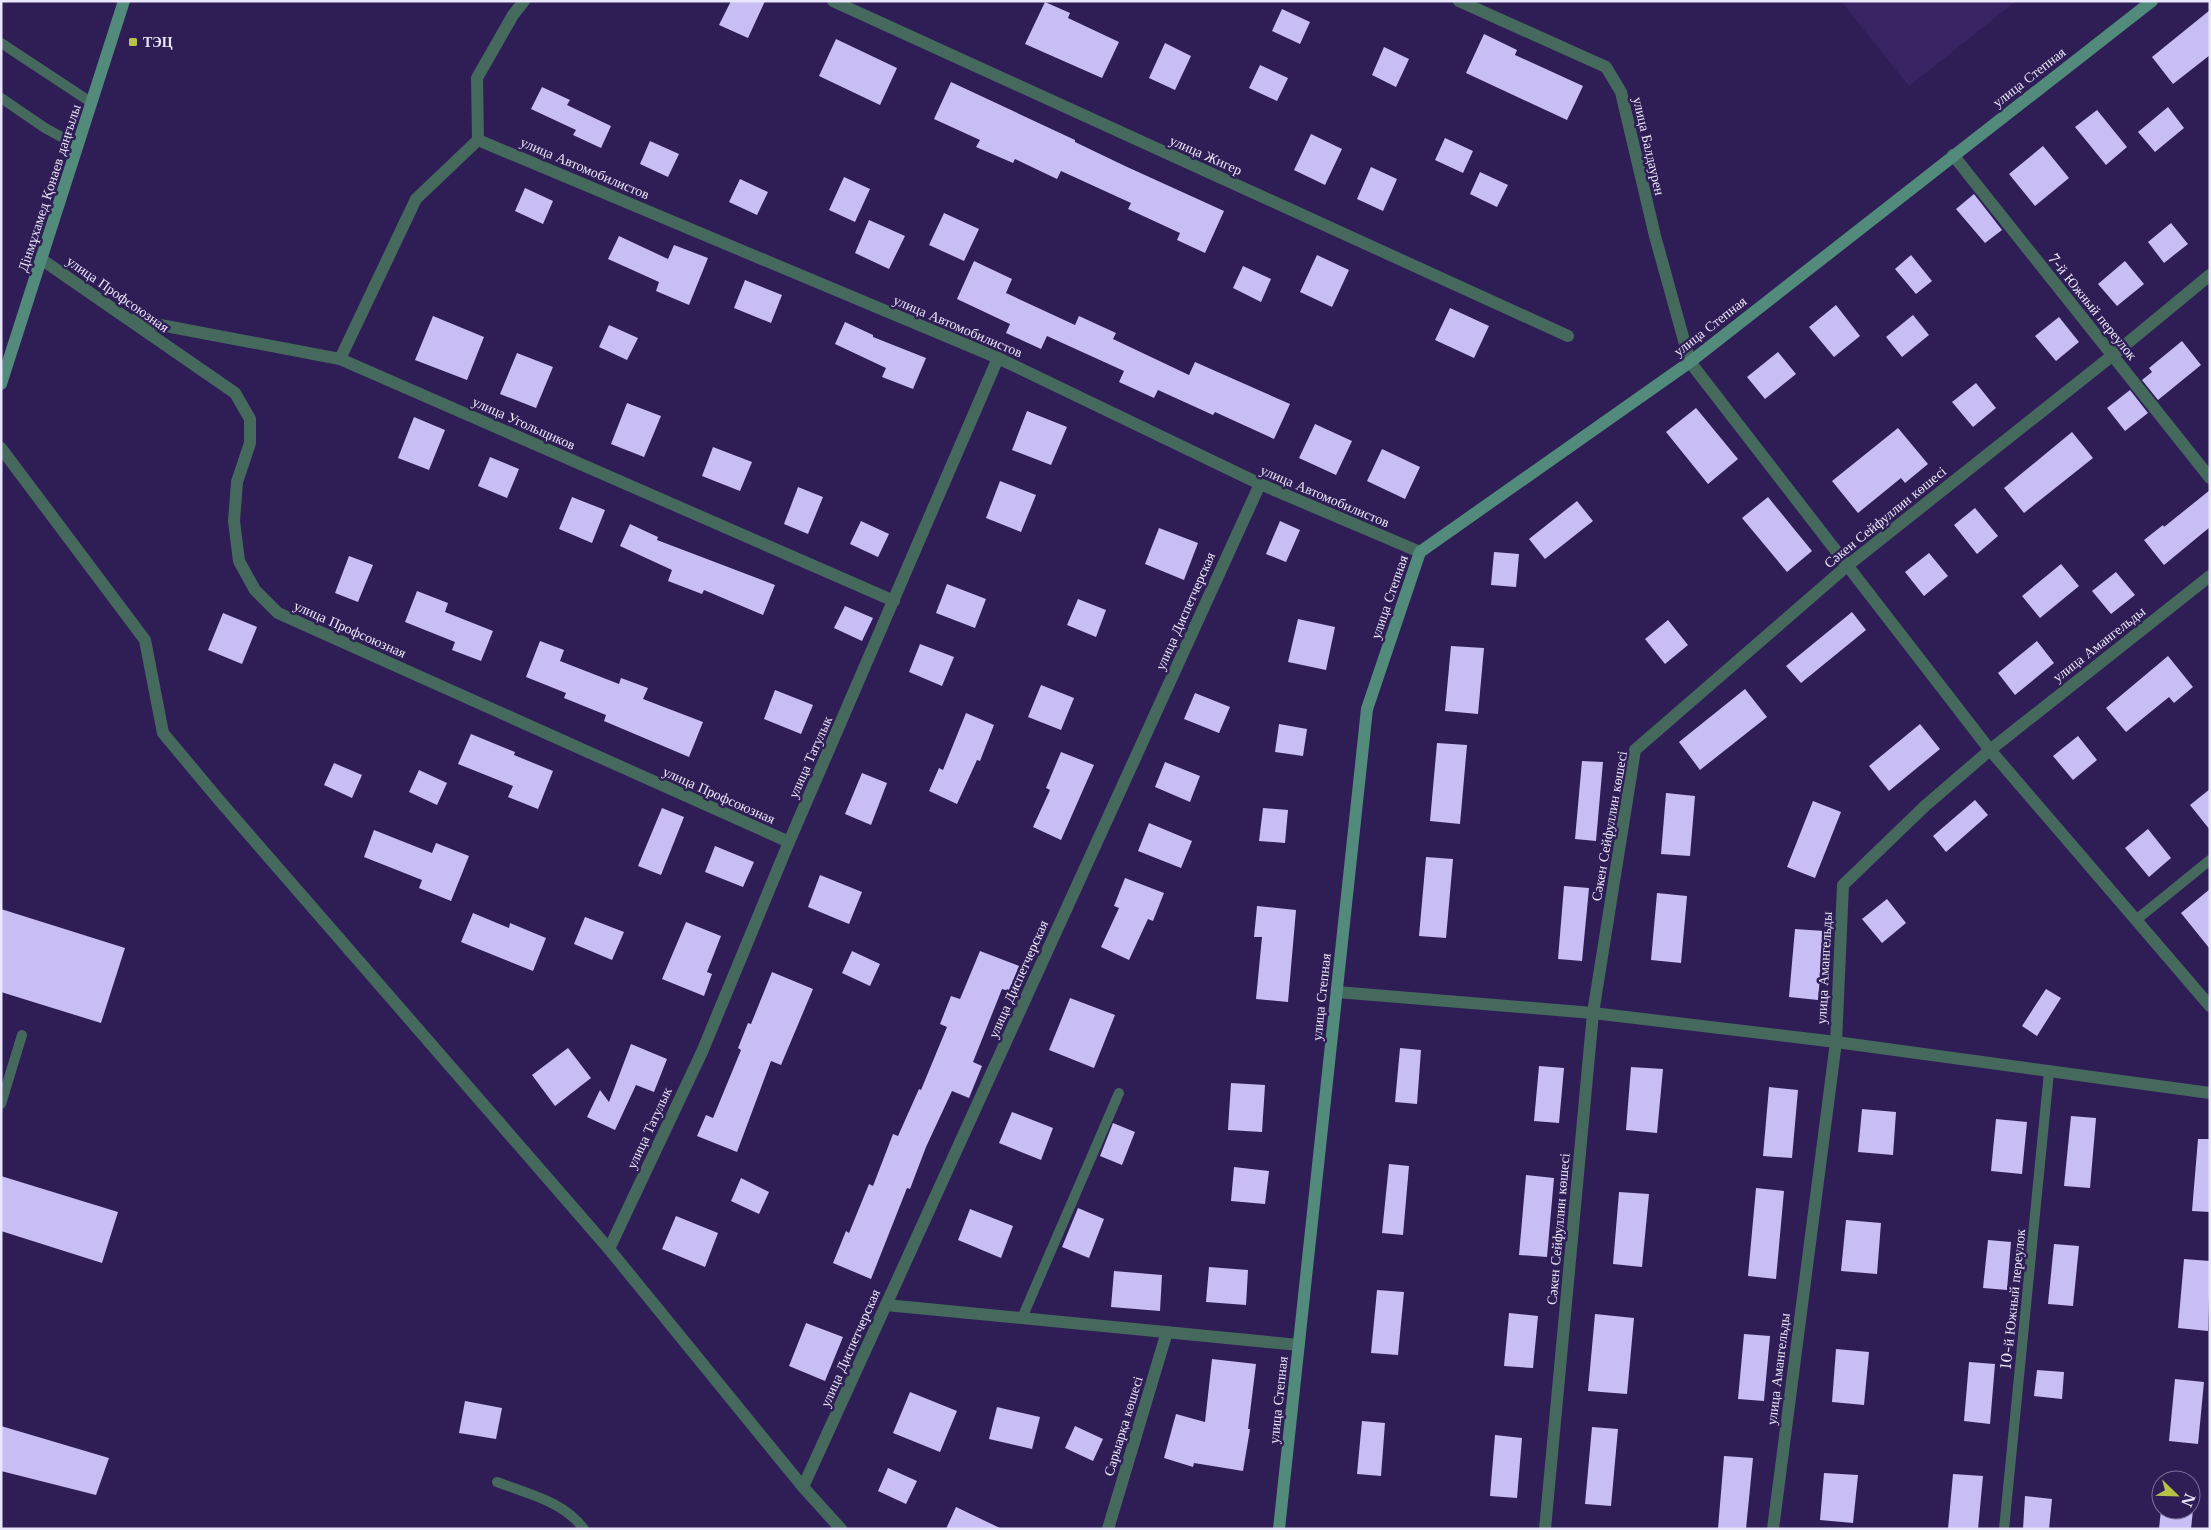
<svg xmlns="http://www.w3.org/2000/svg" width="2211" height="1530" viewBox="0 0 2211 1530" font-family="'Libre Baskerville',serif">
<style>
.built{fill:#382463}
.building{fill:#c8bdf4}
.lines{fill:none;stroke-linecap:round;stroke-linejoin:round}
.lane{stroke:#46695e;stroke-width:10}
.street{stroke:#46695e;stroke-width:12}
.secondary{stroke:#528b7b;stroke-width:12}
.poi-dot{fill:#b7c148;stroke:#2f1e55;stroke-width:2}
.labels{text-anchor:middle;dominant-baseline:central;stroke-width:5;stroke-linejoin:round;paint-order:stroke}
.poi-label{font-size:14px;font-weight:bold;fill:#eae6fb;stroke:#2f1e55;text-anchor:start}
.street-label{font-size:14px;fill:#eae6fb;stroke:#2f1e55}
</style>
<rect width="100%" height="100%" fill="#2f1e55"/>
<path class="built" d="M1841,1H2016L1909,86Z"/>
<g class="building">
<path d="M731,1H765L748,38L719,25Z"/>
<path d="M1045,2L1070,13L1068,18L1119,42L1102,78L1025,44Z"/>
<path d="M1282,9L1310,22L1300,44L1272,31Z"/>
<path d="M2210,10V55L2173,84L2152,57Z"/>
<path d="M1484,34L1517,50L1515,55L1583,86L1567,120L1466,73Z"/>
<path d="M836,39L897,68L880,105L819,76Z"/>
<path d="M1165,43L1191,56L1175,90L1149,78Z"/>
<path d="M1384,47L1409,59L1396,87L1372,75Z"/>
<path d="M1260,65L1288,78L1277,101L1249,88Z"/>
<path d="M951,82L1075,140V142L1125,166L1224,211L1205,253L1177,240L1180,233L1128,209L1131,203L1061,171L1057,179L1015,159L1013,163L976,147L980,140L934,119Z"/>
<path d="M542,87L570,100L567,105L611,126L601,148L573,135L576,130L531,109Z"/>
<path d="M2168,107L2184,128L2155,152L2138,132Z"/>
<path d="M2097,110L2127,147L2106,165L2075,127Z"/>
<path d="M1311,134L1342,149L1325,185L1294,170Z"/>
<path d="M1445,138L1473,151L1463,173L1435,160Z"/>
<path d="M650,141L679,154L668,177L640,164Z"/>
<path d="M2043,146L2069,178L2035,206L2009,174Z"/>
<path d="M1371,167L1397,179L1383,211L1357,199Z"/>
<path d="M1480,172L1508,185L1497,207L1470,194Z"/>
<path d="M844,177L870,189L855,222L829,210Z"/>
<path d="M740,179L768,192L757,215L729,202Z"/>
<path d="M525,188L553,201L543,224L515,211Z"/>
<path d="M1974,194L2002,230L1985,243L1956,209Z"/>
<path d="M944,213L979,229L964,261L929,245Z"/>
<path d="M869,220L905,236L889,269L855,253Z"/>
<path d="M2171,223L2188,244L2164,263L2148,242Z"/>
<path d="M619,236L668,259L674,245L708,258L689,305L656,291L659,282L608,259Z"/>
<path d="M1317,255L1349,270L1332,307L1300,292Z"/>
<path d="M1911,255L1932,281L1916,294L1895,269Z"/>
<path d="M974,261L1012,279L1006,293L1075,325L1079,316L1116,333L1113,339L1189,375L1195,362L1290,404L1274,439L1215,412L1213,415L1158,390L1154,398L1119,382L1124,371L1047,336L1041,349L1006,333L1010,324L957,299Z"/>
<path d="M2125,261L2144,284L2117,306L2098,284Z"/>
<path d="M1243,266L1271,279L1261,302L1233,288Z"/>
<path d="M745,280L782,295L771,323L734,308Z"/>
<path d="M1836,305L1860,336L1834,357L1809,327Z"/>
<path d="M1450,308L1489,326L1474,358L1435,340Z"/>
<path d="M1913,315L1929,335L1902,357L1886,337Z"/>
<path d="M433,316L484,337L467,380L415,360Z"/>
<path d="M2059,317L2079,342L2056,361L2035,336Z"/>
<path d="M845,322L873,335V337L926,358L913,389L882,377L886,368L835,344Z"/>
<path d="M609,325L638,338L627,360L599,347Z"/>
<path d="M2182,341L2201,365L2158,400L2142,380L2152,372L2149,368Z"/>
<path d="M1778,352L1796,374L1765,399L1747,377Z"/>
<path d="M517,353L553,367L536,408L500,394Z"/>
<path d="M1976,383L1996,408L1973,427L1952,402Z"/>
<path d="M2130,390L2148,413L2125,431L2107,408Z"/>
<path d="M627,403L661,416L644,457L611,444Z"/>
<path d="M1696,408L1738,459L1708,484L1666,432Z"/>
<path d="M1027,411L1067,427L1051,465L1012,450Z"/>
<path d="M414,417L445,430L429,470L398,458Z"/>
<path d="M1315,424L1352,441L1336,475L1299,458Z"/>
<path d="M1898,428L1928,464L1905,483L1901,478L1858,513L1832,481Z"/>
<path d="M2072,432L2093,458L2024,513L2004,488Z"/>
<path d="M713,447L752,462L740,491L702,476Z"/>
<path d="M1382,449L1420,467L1405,499L1367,481Z"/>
<path d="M490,457L519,469L507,498L478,486Z"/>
<path d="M1000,481L1036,495L1021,532L986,518Z"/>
<path d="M798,487L823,497L808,534L784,524Z"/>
<path d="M2210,490V527L2164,565L2144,540L2163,525L2164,527Z"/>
<path d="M572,497L605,510L592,543L559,529Z"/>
<path d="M1768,497L1812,551L1787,572L1742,518Z"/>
<path d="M1577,501L1593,521L1545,559L1529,539Z"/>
<path d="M1975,508L1998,536L1977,554L1954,525Z"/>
<path d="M861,521L889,534L878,557L850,544Z"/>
<path d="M1280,521L1300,530L1286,562L1266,554Z"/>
<path d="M630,524L658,537L657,540L775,585L763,615L704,590L702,594L668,581L672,570L620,546Z"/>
<path d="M1159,528L1198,543L1184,580L1145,564Z"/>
<path d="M1494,552L1519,554L1516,587L1491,585Z"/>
<path d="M1929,553L1948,576L1924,596L1905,572Z"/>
<path d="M349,556L373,565L358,602L335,593Z"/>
<path d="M2061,564L2079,586L2040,618L2022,596Z"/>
<path d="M2116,572L2135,595L2111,614L2092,591Z"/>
<path d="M947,584L986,599L975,628L936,613Z"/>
<path d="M417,591L448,603L445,612L493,631L481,661L452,650L455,642L405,622Z"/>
<path d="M1078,599L1106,610L1096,637L1067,625Z"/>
<path d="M845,606L873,618L862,641L834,628Z"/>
<path d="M1852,612L1866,630L1801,683L1786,666Z"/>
<path d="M223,613L257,627L242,664L208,650Z"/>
<path d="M1298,619L1335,627L1326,670L1288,662Z"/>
<path d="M1668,620L1688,645L1665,664L1645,639Z"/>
<path d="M540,641L564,650L560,661L619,684L621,678L648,688L643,699L703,722L689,757L604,721L606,715L564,698L566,693L526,677Z"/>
<path d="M2037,641L2054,663L2015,695L1998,673Z"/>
<path d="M920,644L954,657L942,686L909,672Z"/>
<path d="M1451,646L1484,648L1478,714L1445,711Z"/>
<path d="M2168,656L2193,687L2174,703L2169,697L2126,732L2106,708Z"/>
<path d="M1041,685L1074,698L1061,730L1028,717Z"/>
<path d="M1745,689L1767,717L1700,770L1679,742Z"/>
<path d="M775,690L813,705L801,734L764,719Z"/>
<path d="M1195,693L1230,707L1219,733L1184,719Z"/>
<path d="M966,713L994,725L980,761L977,760L957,804L929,791L939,768L943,770Z"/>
<path d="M1279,724L1307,729L1303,756L1275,752Z"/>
<path d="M1920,724L1940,749L1889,791L1869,766Z"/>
<path d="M471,734L515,752L514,755L553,771L538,809L508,797L513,786L458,764Z"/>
<path d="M2078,736L2097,760L2073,780L2053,756Z"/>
<path d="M1437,743L1467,745L1460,824L1430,821Z"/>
<path d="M1061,752L1094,765L1061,840L1033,827L1050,790L1046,788Z"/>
<path d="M1582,761L1603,762L1596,841L1575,839Z"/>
<path d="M1165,762L1200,776L1190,802L1155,787Z"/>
<path d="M334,763L362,775L352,798L324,785Z"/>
<path d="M419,770L447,783L437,805L409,792Z"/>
<path d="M862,773L887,783L871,825L845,814Z"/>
<path d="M2210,789V830L2190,805Z"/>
<path d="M1666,793L1695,796L1690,856L1661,854Z"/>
<path d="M1975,800L1988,815L1946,852L1933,836Z"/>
<path d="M1813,801L1841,812L1815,878L1787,867Z"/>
<path d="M662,808L684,817L661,875L638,866Z"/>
<path d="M1263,808L1288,810L1285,843L1259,841Z"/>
<path d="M1149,823L1192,841L1181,868L1138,851Z"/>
<path d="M2148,829L2171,858L2149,877L2125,848Z"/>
<path d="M374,830L432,853L436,843L469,856L451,901L419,888L422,880L364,857Z"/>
<path d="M715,846L754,862L743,887L705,872Z"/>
<path d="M1426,857L1453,859L1446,938L1419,936Z"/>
<path d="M820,875L862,892L849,924L808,907Z"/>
<path d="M1125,878L1164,893L1153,921L1148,919L1129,960L1101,947L1119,908L1114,906Z"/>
<path d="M1564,886L1589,888L1582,961L1558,959Z"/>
<path d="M2210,889V949L2181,913Z"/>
<path d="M1657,893L1687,896L1681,963L1651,960Z"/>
<path d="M1887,899L1906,923L1882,943L1862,919Z"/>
<path d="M1257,906L1296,910L1288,1002L1256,999L1262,937H1254Z"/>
<path d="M1,909L125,948L101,1023L1,992Z"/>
<path d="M473,913L509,928L510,923L546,938L533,971L461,942Z"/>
<path d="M585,917L624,932L612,960L574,944Z"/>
<path d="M686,922L721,936L707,972L712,974L704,996L662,979Z"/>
<path d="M1795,929L1824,931L1818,1000L1789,997Z"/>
<path d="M852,951L880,964L870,986L842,973Z"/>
<path d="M980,951L1019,966L1009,991L1002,989L973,1062L982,1066L969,1098L952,1091L926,1147L910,1189L907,1188L871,1279L833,1263L846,1231L849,1233L869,1184L873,1186L893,1134L898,1136L919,1089L921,1090L947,1027L940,1024L951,996L960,999Z"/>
<path d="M772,972L813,989L781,1065L771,1061L737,1152L697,1136L706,1115L713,1118L741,1050L738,1048L748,1023L751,1024Z"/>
<path d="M2046,989L2061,998L2037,1036L2022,1026Z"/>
<path d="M1070,998L1115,1015L1094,1068L1049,1050Z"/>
<path d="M631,1044L667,1059L654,1092L636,1085L615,1130L587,1117L600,1090L609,1102Z"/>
<path d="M568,1048L591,1078L555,1106L532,1075Z"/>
<path d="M1400,1048L1421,1050L1417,1104L1395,1102Z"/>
<path d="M1539,1066L1564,1068L1559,1123L1534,1121Z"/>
<path d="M1631,1067L1663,1069L1657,1133L1626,1130Z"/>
<path d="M1231,1083L1265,1085L1262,1132L1228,1130Z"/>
<path d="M1769,1087L1798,1090L1792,1158L1763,1156Z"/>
<path d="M1862,1109L1896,1112L1893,1155L1858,1152Z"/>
<path d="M1012,1112L1053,1128L1041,1160L999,1143Z"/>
<path d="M2071,1116L2096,1118L2090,1188L2064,1186Z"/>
<path d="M1996,1119L2027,1122L2022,1174L1991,1171Z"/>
<path d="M1113,1123L1135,1132L1122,1165L1100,1156Z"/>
<path d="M2198,1139H2210V1212L2192,1211Z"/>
<path d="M1389,1164L1409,1166L1403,1235L1382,1233Z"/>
<path d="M1234,1167L1269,1171L1265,1204L1231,1201Z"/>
<path d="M1526,1175L1554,1178L1547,1257L1519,1255Z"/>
<path d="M1,1176L118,1212L102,1263L1,1231Z"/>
<path d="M741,1178L769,1192L759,1214L731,1201Z"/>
<path d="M1756,1188L1784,1191L1776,1279L1748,1276Z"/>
<path d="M1619,1192L1649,1194L1642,1267L1613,1264Z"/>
<path d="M1078,1208L1104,1219L1089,1258L1062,1247Z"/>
<path d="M970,1209L1013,1226L1001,1258L958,1240Z"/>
<path d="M676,1216L718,1233L705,1267L662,1249Z"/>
<path d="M1846,1220L1881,1223L1877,1274L1841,1271Z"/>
<path d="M1988,1240L2011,1242L2007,1290L1983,1288Z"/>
<path d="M2054,1244L2079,1246L2073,1306L2048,1304Z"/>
<path d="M2184,1259L2210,1261L2208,1331L2178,1328Z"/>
<path d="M1209,1267L1248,1270L1246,1305L1206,1302Z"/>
<path d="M1114,1271L1162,1275L1160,1311L1111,1307Z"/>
<path d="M1377,1290L1404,1292L1398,1355L1371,1353Z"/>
<path d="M1509,1313L1538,1316L1533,1368L1504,1366Z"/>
<path d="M1595,1314L1634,1318L1627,1394L1588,1391Z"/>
<path d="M806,1323L843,1337L825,1381L789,1366Z"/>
<path d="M1744,1334L1770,1336L1764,1401L1738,1399Z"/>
<path d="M1836,1349L1869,1352L1864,1405L1832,1402Z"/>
<path d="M1212,1359L1256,1364L1248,1429H1250L1243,1471L1194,1463L1193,1467L1164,1458L1176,1414L1205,1422Z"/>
<path d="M1969,1362L1995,1364L1990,1424L1964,1421Z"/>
<path d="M2037,1370L2064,1372L2062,1399L2034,1396Z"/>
<path d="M2175,1379L2204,1382L2198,1444L2169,1441Z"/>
<path d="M910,1392L957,1411L940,1452L893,1433Z"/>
<path d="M465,1401L502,1408L496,1439L459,1433Z"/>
<path d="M997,1407L1040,1417L1032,1449L989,1439Z"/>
<path d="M1362,1421L1385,1423L1381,1476L1357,1474Z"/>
<path d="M1,1426L109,1458L96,1495L1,1471Z"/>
<path d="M1075,1426L1103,1439L1093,1461L1065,1448Z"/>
<path d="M1592,1427L1618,1429L1611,1506L1585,1504Z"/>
<path d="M1495,1435L1522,1438L1517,1498L1490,1496Z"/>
<path d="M1724,1456L1753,1458L1746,1529H1718Z"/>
<path d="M888,1468L917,1481L906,1504L878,1491Z"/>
<path d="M1824,1473L1858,1475L1853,1523L1820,1520Z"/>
<path d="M1953,1474L1983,1476L1978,1529H1948Z"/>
<path d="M2025,1496L2052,1499L2049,1529H2023Z"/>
<path d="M956,1507L1002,1529H946Z"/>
<path d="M2161,1510H2193L2191,1529H2159Z"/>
</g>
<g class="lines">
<g class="lane">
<path d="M1,43L92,103"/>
<path d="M1,98L45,128L78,146"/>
<path d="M2136,920L2210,860"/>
<path d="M1,1104L22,1035"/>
<path d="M1022,1318L1119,1093"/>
<path d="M497,1482C528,1494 563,1501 584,1529"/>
<path d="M2004,1529L2049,1072"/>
</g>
<g class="street">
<path d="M833,1L1568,336"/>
<path d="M1459,1L1606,67L1621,92L1655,236L1690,362L1990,750L2210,1006"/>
<path d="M478,140L998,358L1260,484L1420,552"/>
<path d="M1953,155L2210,478"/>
<path d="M41,259L235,393L250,419V443L237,482L234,521L239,561L255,590L278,613L789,842"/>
<path d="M134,320L340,359L894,601"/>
<path d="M340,359L416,199L478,140L477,78L513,15L524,1"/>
<path d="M1,448L145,640L163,733L219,800L609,1249L803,1487L841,1529"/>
<path d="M1337,992L1593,1013L1836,1042L2210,1093"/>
<path d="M609,1249L702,1052L789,842L998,358"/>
<path d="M886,1305L1299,1345"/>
<path d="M803,1487L1260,484"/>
<path d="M1108,1529L1167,1332"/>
<path d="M1545,1529L1593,1013L1635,750L1847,566L2113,355L2210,275"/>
<path d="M1773,1529L1836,1042L1843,885L1925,806L1990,750L2210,576"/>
</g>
<g class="secondary">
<path d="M1,384L124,1"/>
<path d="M1279,1529L1367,709L1420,552L1690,362L2152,1"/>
</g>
</g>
<rect class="poi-dot" x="128" y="37" width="10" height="10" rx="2.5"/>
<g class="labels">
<g class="poi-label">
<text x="143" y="42">ТЭЦ</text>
</g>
<g class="street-label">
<text transform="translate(2029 77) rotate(-38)">улица Степная</text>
<text transform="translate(1649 146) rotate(77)">улица Балдаурен</text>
<text transform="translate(1206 155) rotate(24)">улица Жигер</text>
<text transform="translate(585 168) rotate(23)">улица Автомобилистов</text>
<text transform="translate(49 188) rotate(-72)">Дінмұхамед Қонаев даңғылы</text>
<text transform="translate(118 294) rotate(35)">улица Профсоюзная</text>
<text transform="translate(2093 307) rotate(51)">7-й Южный переулок</text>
<text transform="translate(958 326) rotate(23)">улица Автомобилистов</text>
<text transform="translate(1710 326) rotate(-38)">улица Степная</text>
<text transform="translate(524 423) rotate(24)">улица Угольщиков</text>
<text transform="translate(1325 496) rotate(23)">улица Автомобилистов</text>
<text transform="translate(1885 517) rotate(-39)">Сәкен Сейфуллин көшесі</text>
<text transform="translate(1389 597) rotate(-71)">улица Степная</text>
<text transform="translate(1185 611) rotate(-66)">улица Диспетчерская</text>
<text transform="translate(350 629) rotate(24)">улица Профсоюзная</text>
<text transform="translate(2099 644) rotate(-38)">улица Амангельды</text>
<text transform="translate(810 757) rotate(-66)">улица Татулык</text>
<text transform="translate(719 795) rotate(24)">улица Профсоюзная</text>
<text transform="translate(1609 826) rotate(-80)">Сәкен Сейфуллин көшесі</text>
<text transform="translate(1824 968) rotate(-87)">улица Амангельды</text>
<text transform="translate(1018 979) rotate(-66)">улица Диспетчерская</text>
<text transform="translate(1321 997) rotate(-84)">улица Степная</text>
<text transform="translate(649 1128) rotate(-65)">улица Татулык</text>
<text transform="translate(1558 1229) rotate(-85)">Сәкен Сейфуллин көшесі</text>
<text transform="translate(2013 1299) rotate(-84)">10-й Южный переулок</text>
<text transform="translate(850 1348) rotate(-66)">улица Диспетчерская</text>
<text transform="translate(1778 1369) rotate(-83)">улица Амангельды</text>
<text transform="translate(1278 1400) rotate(-84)">улица Степная</text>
<text transform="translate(1123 1426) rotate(-73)">Сарыарқа көшесі</text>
</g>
</g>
<rect width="2211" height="1530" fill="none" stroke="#eae6fb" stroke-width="5"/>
<g transform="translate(2176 1495) rotate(113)"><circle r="24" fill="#2f1e55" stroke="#7a6e97"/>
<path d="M0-4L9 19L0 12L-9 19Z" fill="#b7c148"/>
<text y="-8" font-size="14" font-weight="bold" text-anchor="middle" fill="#eae6fb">N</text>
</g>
</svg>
